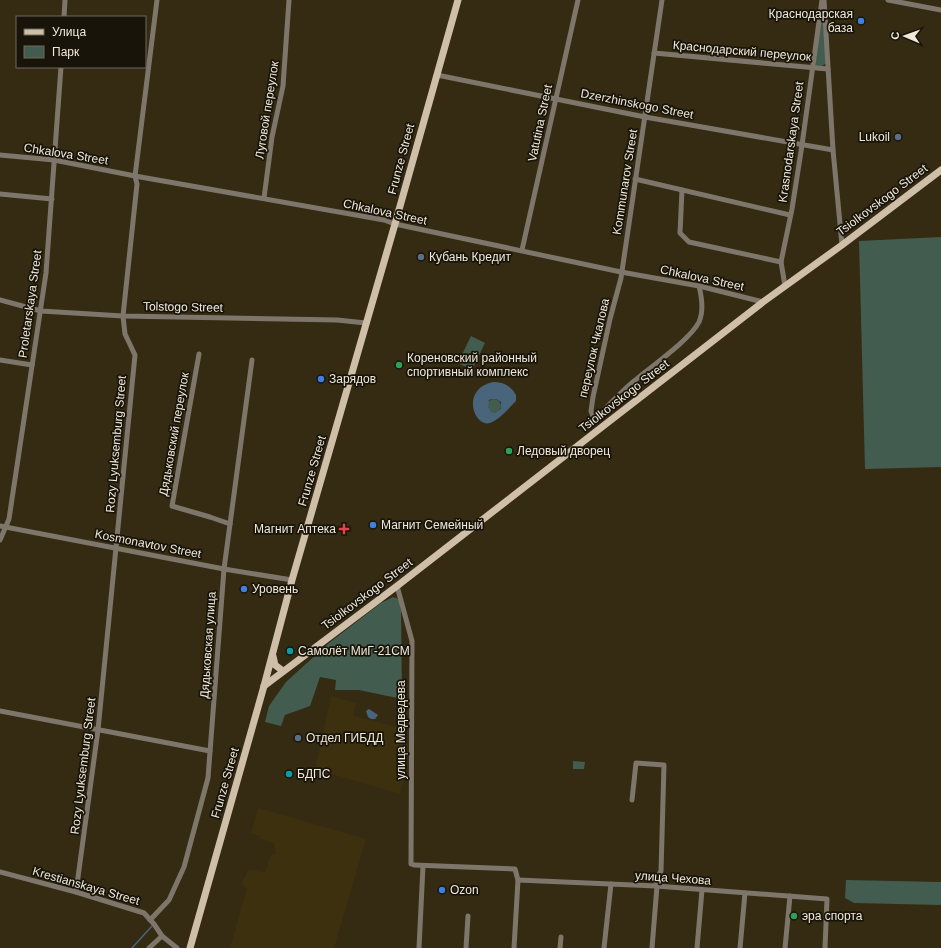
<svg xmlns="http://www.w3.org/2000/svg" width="941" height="948" viewBox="0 0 941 948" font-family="Helvetica,sans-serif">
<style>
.built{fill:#3d300f}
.green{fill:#425d4f}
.water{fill:#48657b;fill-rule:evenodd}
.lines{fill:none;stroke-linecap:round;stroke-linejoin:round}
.stream{stroke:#48657b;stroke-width:1.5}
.minor{stroke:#7e766b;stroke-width:5}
.major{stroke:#cfbea8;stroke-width:7}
.shop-dot{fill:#3f7fe0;stroke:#19140a;stroke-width:1.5}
.service-dot{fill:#5c6f8a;stroke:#19140a;stroke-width:1.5}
.leisure-dot{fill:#2e9e5b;stroke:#19140a;stroke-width:1.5}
.health-dot{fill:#e0444e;stroke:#19140a;stroke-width:1.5}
.culture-dot{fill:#0f9aa8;stroke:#19140a;stroke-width:1.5}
.labels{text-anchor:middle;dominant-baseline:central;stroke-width:3.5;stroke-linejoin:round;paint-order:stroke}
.poi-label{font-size:12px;fill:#efe9da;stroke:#19140a;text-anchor:start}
.street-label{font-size:12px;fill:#efe9da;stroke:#19140a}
</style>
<rect width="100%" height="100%" fill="#352b12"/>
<g class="built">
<path d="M331,696L356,703L353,716L405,729L406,770L400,794L315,769Z"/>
<path d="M258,808L366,839L334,948H230L247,888L244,887L242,882L249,869L265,873L271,855L276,853L274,843L259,838L260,836L251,833Z"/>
</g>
<g class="green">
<path d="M822,9L827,63L820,67L815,66Z"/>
<path d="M941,237V467L865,469L859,241Z"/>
<path d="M471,336L485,343L472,370L458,363Z"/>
<circle cx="494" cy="406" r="7"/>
<path d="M393,597L399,599L401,610L402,699L359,690H335L336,680L320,677L310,706L285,715L281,726L265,722L269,706L286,682L329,643L381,603Z"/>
<path d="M573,761L585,762L584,769H573Z"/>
<path d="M846,880L941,882V905L854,903L845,898Z"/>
</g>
<g class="water">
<path d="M493,382C504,382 511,386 516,395V401C508,409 500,419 490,423C474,428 460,389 493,382ZM492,399H496L501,402V409L495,413L491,412L488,407L489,400Z"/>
<path d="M369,709L378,715L375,719H371L368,717L366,711Z"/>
</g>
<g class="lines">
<path class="stream" d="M132,948L152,926"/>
<g class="minor">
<path d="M662,0L621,278L610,319L593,397L591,411L593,416L597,417C609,405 620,393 633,382C649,368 690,340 699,322C704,311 702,298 699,286"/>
<path d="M824,0L833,150L842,245"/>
<path d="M888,0L941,10"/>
<path d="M64,17L65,0"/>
<path d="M654,53L828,69"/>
<path d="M437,75L645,117L833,150"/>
<path d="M0,155L54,160L135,176L384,220L395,224L621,272L699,286L763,302"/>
<path d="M635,179L790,215"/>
<path d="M682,190L680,233L689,242L781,262"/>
<path d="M0,194L52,199"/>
<path d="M264,198L272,137L283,86L289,0"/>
<path d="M522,250L578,0"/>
<path d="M785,286L781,262L792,209L802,145L822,0"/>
<path d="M0,300L41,311L123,316L337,320L366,323"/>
<path d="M199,354L172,506L210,517L230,524"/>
<path d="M0,360L32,365"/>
<path d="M0,526L224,569L292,580"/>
<path d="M0,540L9,519L46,273L61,67"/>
<path d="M397,586L412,641L411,864L414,865L515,869L518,880L514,948"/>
<path d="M0,711L210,751"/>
<path d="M632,800L636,763L664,765L661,871L656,880V886"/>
<path d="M0,872L76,892L144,913L154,924L162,936L177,948"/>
<path d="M518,880L656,886L827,899L825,948"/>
<path d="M76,892L98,730L135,355L125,334L123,316L137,184L135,176L157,0"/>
<path d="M150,920L169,900L184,867L208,778L224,569L252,360"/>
<path d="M149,948L162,936"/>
<path d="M419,948L423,866"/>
<path d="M466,948L468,916"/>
<path d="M560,948L561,937"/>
<path d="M604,948L611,884"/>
<path d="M652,948L657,886"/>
<path d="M697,948L702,890"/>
<path d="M740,948L745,893"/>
<path d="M785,948L790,896"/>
</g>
<g class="major">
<path d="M273,656L275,665L283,671"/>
<path d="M264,686L397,586L763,302L842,245L941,170"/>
<path d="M190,948L264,686L292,580L395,224L458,0"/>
</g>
</g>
<g class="shop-dot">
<circle cx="861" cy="21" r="4"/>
<circle cx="321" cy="379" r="4"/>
<circle cx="373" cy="525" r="4"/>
<circle cx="244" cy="589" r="4"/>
<circle cx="442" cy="890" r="4"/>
</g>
<g class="service-dot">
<circle cx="898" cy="137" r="4"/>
<circle cx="421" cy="257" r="4"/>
<circle cx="298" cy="738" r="4"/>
</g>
<g class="leisure-dot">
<circle cx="399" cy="365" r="4"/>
<circle cx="509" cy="451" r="4"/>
<circle cx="794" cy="916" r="4"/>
</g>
<path class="health-dot" d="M342 523h4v4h4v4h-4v4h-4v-4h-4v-4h4z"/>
<g class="culture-dot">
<circle cx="290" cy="651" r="4"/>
<circle cx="289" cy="774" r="4"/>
</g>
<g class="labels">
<g class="poi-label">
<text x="853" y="14" text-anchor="end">Краснодарская<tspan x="853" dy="14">база</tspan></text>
<text x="890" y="137" text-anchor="end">Lukoil</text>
<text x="429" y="257">Кубань Кредит</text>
<text x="407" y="358">Кореновский районный<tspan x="407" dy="14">спортивный комплекс</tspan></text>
<text x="329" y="379">Зарядов</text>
<text x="517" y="451">Ледовый дворец</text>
<text x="381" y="525">Магнит Семейный</text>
<text x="336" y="529" text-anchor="end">Магнит Аптека</text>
<text x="252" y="589">Уровень</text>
<text x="298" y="651">Самолёт МиГ-21СМ</text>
<text x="306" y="738">Отдел ГИБДД</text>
<text x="297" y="774">БДПС</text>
<text x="450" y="890">Ozon</text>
<text x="802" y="916">эра спорта</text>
</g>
<g class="street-label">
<text transform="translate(742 51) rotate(5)">Краснодарский переулок</text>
<text transform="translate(637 104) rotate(11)">Dzerzhinskogo Street</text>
<text transform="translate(267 110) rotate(-81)">Луговой переулок</text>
<text transform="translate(540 123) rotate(-78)">Vatutina Street</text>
<text transform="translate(791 142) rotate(-82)">Krasnodarskaya Street</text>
<text transform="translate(66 154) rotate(9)">Chkalova Street</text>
<text transform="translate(401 159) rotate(-75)">Frunze Street</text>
<text transform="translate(625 182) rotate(-81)">Kommunarov Street</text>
<text transform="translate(882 200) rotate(-37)">Tsiolkovskogo Street</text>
<text transform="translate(385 212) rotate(12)">Chkalova Street</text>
<text transform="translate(702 278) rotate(12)">Chkalova Street</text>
<text transform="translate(30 304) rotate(-82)">Proletarskaya Street</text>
<text transform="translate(183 307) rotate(1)">Tolstogo Street</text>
<text transform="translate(594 348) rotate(-77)">переулок Чкалова</text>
<text transform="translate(624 396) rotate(-38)">Tsiolkovskogo Street</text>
<text transform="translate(174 434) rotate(-80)">Дядьковский переулок</text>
<text transform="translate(116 444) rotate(-85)">Rozy Lyuksemburg Street</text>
<text transform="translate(312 471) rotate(-74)">Frunze Street</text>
<text transform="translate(148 544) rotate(11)">Kosmonavtov Street</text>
<text transform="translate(367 594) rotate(-37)">Tsiolkovskogo Street</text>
<text transform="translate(208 645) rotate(-86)">Дядьковская улица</text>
<text transform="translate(401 730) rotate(-90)">улица Медведева</text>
<text transform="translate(83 766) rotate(-83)">Rozy Lyuksemburg Street</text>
<text transform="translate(225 783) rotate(-74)">Frunze Street</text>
<text transform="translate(673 878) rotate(4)">улица Чехова</text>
<text transform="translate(86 886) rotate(16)">Krestianskaya Street</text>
</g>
</g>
<rect x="16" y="16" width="130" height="52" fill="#19140a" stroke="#6f695d"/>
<rect x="24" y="29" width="20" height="6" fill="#cfbea8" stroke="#6f695d"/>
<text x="52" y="36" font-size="12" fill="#efe9da">Улица</text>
<rect x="24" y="46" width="20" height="12" fill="#425d4f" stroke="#6f695d"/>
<text x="52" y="56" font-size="12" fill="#efe9da">Парк</text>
<g transform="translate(905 36) rotate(272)" stroke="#19140a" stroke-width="3" paint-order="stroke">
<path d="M0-3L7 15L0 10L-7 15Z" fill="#efe9da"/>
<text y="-6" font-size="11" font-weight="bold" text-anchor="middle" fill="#efe9da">С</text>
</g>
</svg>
